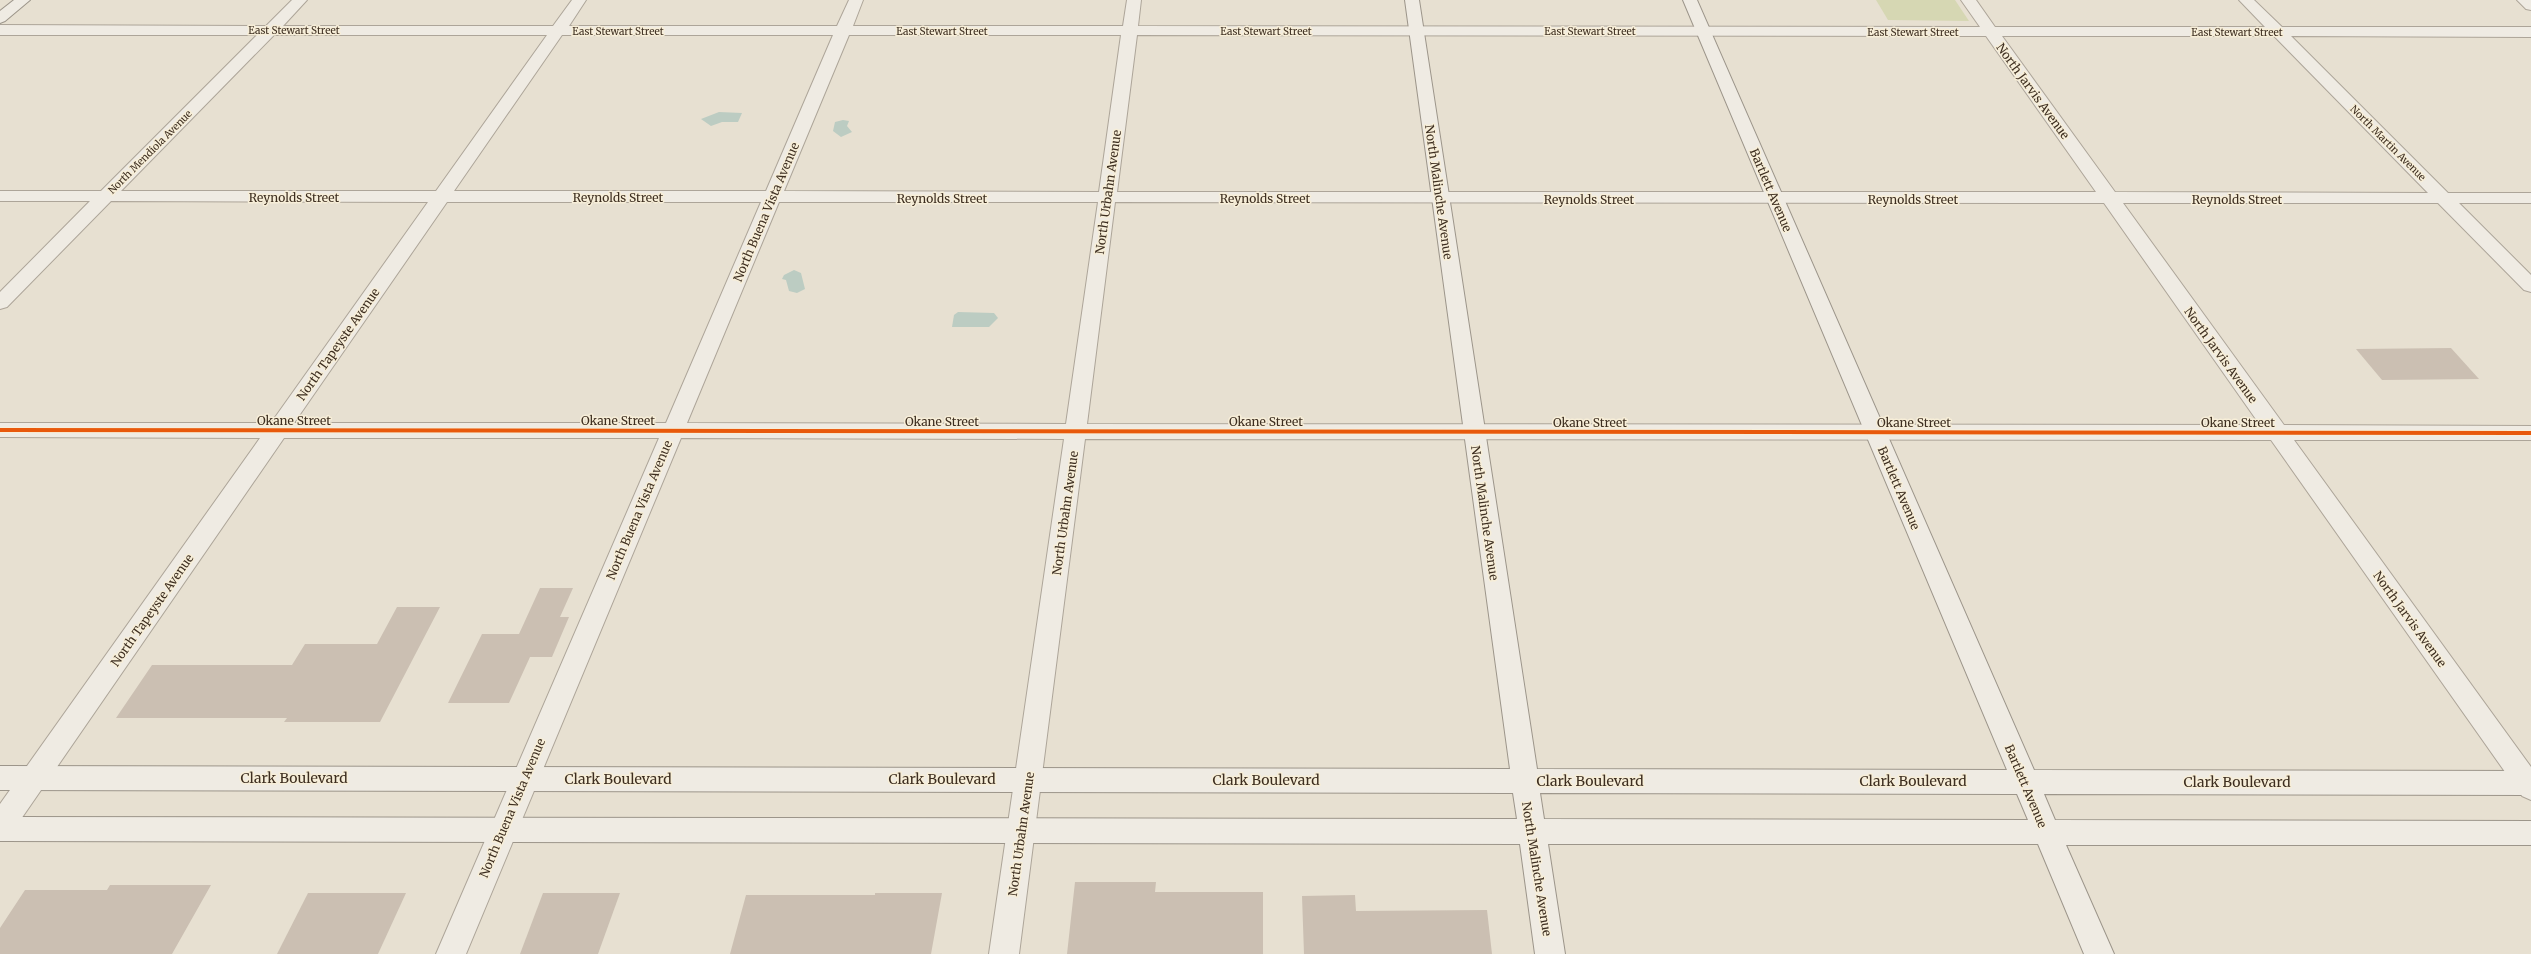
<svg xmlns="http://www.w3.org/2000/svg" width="2531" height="954" viewBox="0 0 2531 954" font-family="Merriweather,serif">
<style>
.green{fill:#d6d7b3}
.water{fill:#bcccc2}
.building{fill:#cbbfb2}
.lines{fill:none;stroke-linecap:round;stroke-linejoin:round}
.minor-casing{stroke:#ada599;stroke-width:2}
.secondary-casing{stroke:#9c958a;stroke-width:2}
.minor{fill:#efebe3;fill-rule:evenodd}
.secondary{fill:#efebe3;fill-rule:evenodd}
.cycleway-casing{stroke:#f7eed8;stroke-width:6}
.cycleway{stroke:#e8590c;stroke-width:4}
.labels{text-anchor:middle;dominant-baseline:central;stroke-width:3;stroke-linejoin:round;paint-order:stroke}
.far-street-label{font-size:10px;fill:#3d2e20;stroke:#f7eed8}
.street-label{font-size:12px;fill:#3d2e20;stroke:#f7eed8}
.near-street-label{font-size:14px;fill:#3d2e20;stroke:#f7eed8}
</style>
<rect width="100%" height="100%" fill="#e7e0d1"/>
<path class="green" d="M1876,0H1955L1969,21L1888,20Z"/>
<g class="water">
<path d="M719,112L742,113L738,122H722L711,126L701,119Z"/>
<path d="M843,120L849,121L847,126L852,132L841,137L833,131L835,122Z"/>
<path d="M794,270L801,273L805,289L797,293L789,291L786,280L782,279L784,275Z"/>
<path d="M958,312L994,313L998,318L989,327H952L954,315Z"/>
</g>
<g class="building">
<path d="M2451,348L2479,379L2382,380L2356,349Z"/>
<path d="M540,588H573L560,617H569L552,657H530L509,703H448L482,634H519Z"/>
<path d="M397,607H440L380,722H284L287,718H116L152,665H292L305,644H377Z"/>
<path d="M1075,882H1156L1155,892H1263V954H1067Z"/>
<path d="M110,885H211L172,954H0V928L25,890H107Z"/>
<path d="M308,893H406L378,954H277Z"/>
<path d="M543,893H620L598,954H520Z"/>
<path d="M875,893H942L931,954H730L746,895H875Z"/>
<path d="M1355,895L1356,911L1487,910L1492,954H1304L1302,896Z"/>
</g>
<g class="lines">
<g class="minor-casing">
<g id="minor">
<path d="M292,0H307L283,26H553L572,0H586L569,26H837L849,0H863L853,26H1123L1127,0H1141L1138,26L1980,27L1961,0H1976L1995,27H2265L2239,0H2254L2282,27H2531V37L2291,36L2448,193H2531V203H2459L2531,275V292L2524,290L2438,203H2123L2284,425L2531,426V440H2294L2531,767V800L2522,796L2271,440L1085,439L1019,954H989L1064,439L681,438L466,954H436L659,438H284L10,835L0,838V804L260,438L0,437V423H271L428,202L111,201L7,307L0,309V292L90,201H0V191H101L257,35H0V25L266,26ZM274,35H547L436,191H121ZM562,35H833L766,191H454ZM849,35H1121L1099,192L784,191ZM1137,35L1986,36L2096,192H1117ZM2002,36H2274L2428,193L2115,192ZM447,202H761L666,423H294ZM779,202H1098L1066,424L687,423ZM1115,202L2104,203L2260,425L1087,424Z"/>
<path d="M2517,0H2531V10L2526,9Z"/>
</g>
</g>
<g class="secondary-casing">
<g id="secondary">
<path d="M14,0H30L5,21L0,23V11Z"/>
<path d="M1405,0H1419L1537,769L2007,770L1683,0H1697L2034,770L2531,771V795L2044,794L2055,820L2531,821V845H2066L2114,954H2084L2038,844H1548L1565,954H1535L1520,844L0,841V817L1517,819L1513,793L0,790V766L1510,769ZM1540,793L2017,794L2028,820L1544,819Z"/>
</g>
</g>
<use href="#minor" class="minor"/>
<use href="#secondary" class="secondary"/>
<g class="cycleway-casing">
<path id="cycleway" d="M0,430L2531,433"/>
</g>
<use href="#cycleway" class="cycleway"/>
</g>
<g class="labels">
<g class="far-street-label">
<text x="294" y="30">East Stewart Street</text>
<text x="618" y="31">East Stewart Street</text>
<text x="942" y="31">East Stewart Street</text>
<text x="1266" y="31">East Stewart Street</text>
<text x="1590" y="31">East Stewart Street</text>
<text x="1913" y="32">East Stewart Street</text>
<text x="2237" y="32">East Stewart Street</text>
<text transform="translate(2388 143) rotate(45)">North Martin Avenue</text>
<text transform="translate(150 152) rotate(-45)">North Mendiola Avenue</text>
</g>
<g class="street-label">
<text transform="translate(2033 91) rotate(54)">North Jarvis Avenue</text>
<text transform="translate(1771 190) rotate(67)">Bartlett Avenue</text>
<text transform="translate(1108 192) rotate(-82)">North Urbahn Avenue</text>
<text transform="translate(1439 192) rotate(82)">North Malinche Avenue</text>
<text x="294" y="197">Reynolds Street</text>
<text x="618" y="197">Reynolds Street</text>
<text x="942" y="198">Reynolds Street</text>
<text x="1265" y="198">Reynolds Street</text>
<text x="1589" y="199">Reynolds Street</text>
<text x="1913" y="199">Reynolds Street</text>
<text x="2237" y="199">Reynolds Street</text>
<text transform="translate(766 212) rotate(-67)">North Buena Vista Avenue</text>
<text transform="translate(338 344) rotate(-55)">North Tapeyste Avenue</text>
<text transform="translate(2221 355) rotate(54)">North Jarvis Avenue</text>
<text x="294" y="420">Okane Street</text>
<text x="618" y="420">Okane Street</text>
<text x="942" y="421">Okane Street</text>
<text x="1266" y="421">Okane Street</text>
<text x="1590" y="422">Okane Street</text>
<text x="1914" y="422">Okane Street</text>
<text x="2238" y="422">Okane Street</text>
<text transform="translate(1899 488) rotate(67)">Bartlett Avenue</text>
<text transform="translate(639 510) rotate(-67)">North Buena Vista Avenue</text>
<text transform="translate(1065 513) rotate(-82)">North Urbahn Avenue</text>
<text transform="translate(1485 513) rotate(82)">North Malinche Avenue</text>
<text transform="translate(152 610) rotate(-55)">North Tapeyste Avenue</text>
<text transform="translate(2410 619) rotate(54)">North Jarvis Avenue</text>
<text transform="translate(2026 786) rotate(67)">Bartlett Avenue</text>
<text transform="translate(512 808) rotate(-67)">North Buena Vista Avenue</text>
<text transform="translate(1021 834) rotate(-82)">North Urbahn Avenue</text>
<text transform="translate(1537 869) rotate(81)">North Malinche Avenue</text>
</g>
<g class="near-street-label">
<text x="294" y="778">Clark Boulevard</text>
<text x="618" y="779">Clark Boulevard</text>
<text x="942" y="779">Clark Boulevard</text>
<text x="1266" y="780">Clark Boulevard</text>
<text x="1590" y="781">Clark Boulevard</text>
<text x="1913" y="781">Clark Boulevard</text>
<text x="2237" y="782">Clark Boulevard</text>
</g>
</g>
</svg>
